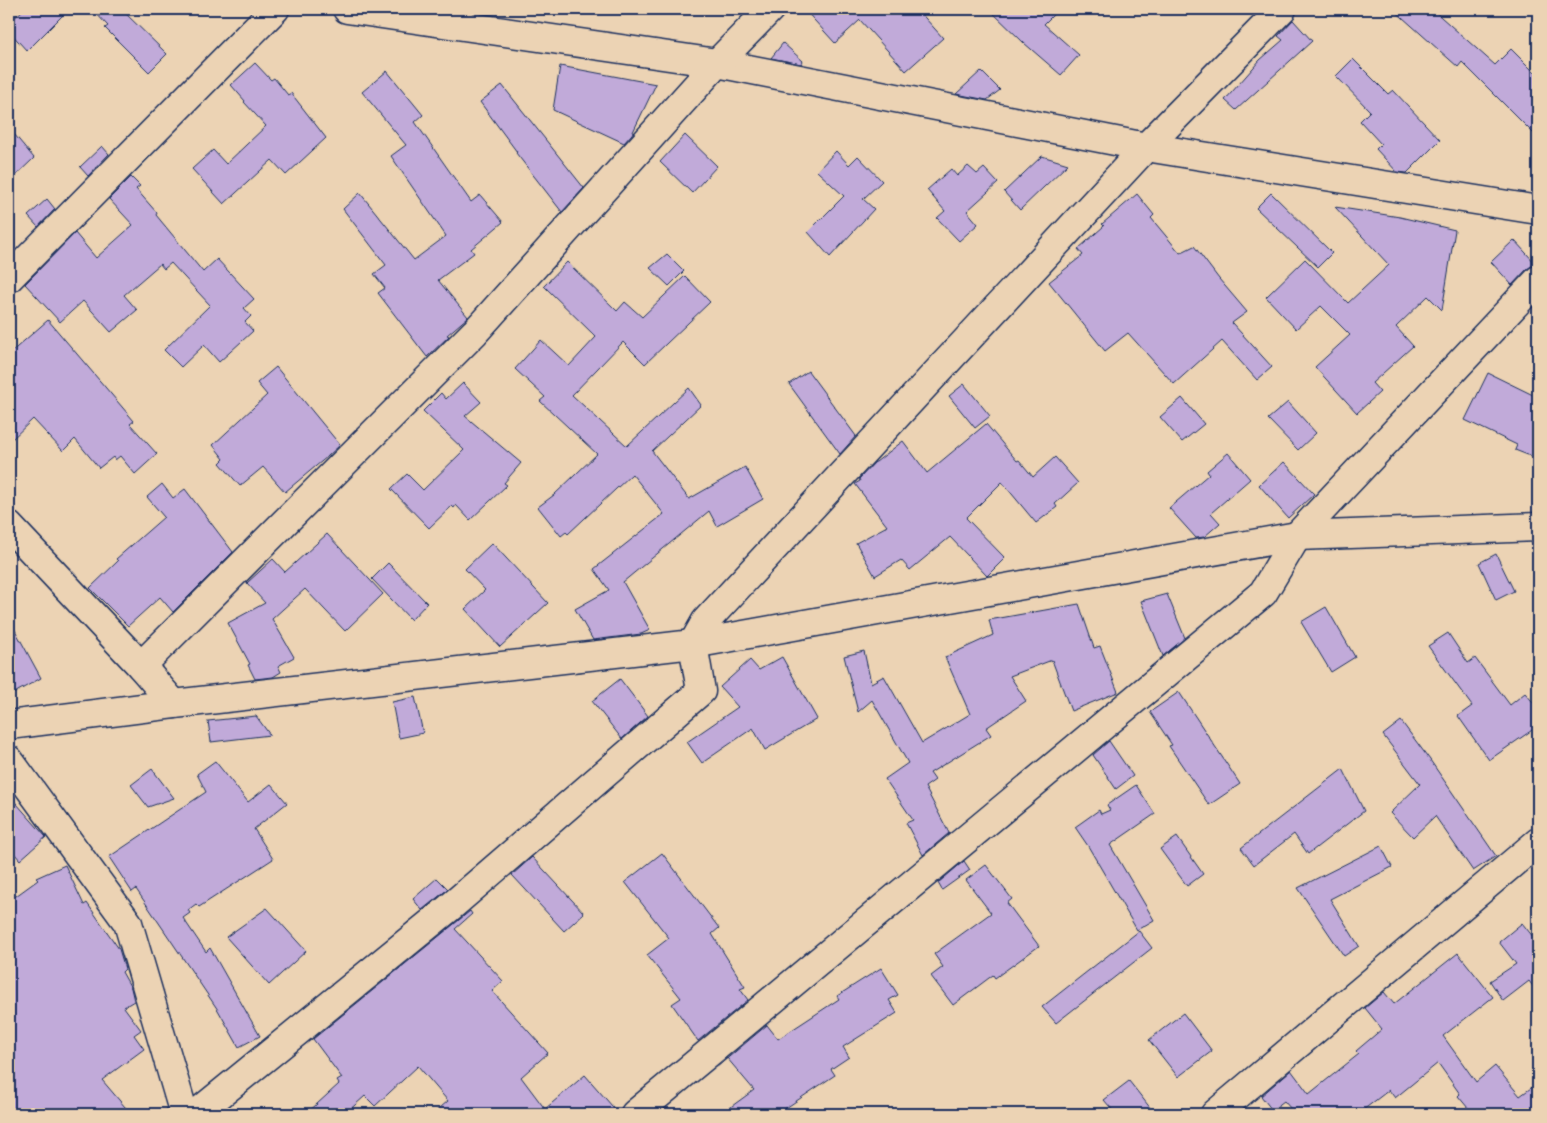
<svg xmlns="http://www.w3.org/2000/svg" width="1547" height="1123" viewBox="0 0 1547 1123" font-family="'Comic Neue',sans-serif">
<style>
.building{fill:#c1aad9;stroke:#1b2f5e}
.lines{fill:none;stroke-linecap:round;stroke-linejoin:round}
.minor-casing{stroke:#1b2f5e;stroke-width:31}
.minor{stroke:#ecd3b4;stroke-width:28}
</style>
<rect width="100%" height="100%" fill="#ecd3b4"/>
<filter id="ink" filterUnits="userSpaceOnUse"><feTurbulence type="fractalNoise" baseFrequency=".02" numOctaves="2"/><feDisplacementMap in="SourceGraphic" scale="10" xChannelSelector="R" yChannelSelector="G"/><feConvolveMatrix kernelMatrix="1 2 1 2 8 2 1 2 1" color-interpolation-filters="sRGB"/></filter>
<g filter="url(#ink)">
<g class="building">
<path d="M24,9H69L27,51L9,31V23Z"/>
<path d="M92,9H121L167,54L149,72L105,28L108,26Z"/>
<path d="M804,9H917L943,38L906,71L860,20L835,43Z"/>
<path d="M989,9H1059L1044,24L1079,55L1061,75L1024,43Z"/>
<path d="M1393,9H1432L1495,65L1511,49L1538,76V138L1462,62L1458,67Z"/>
<path d="M1293,20L1312,41L1236,110L1225,100L1260,60L1283,40L1278,36Z"/>
<path d="M783,43L803,61L801,64L771,58Z"/>
<path d="M1353,59L1388,94L1393,90L1440,140L1407,173L1397,172L1376,149L1381,144L1360,121L1370,111L1336,76Z"/>
<path d="M255,63L271,80L274,78L288,95L291,93L326,138L286,175L272,160L224,204L192,169L213,150L226,164L266,126L244,102L245,101L231,85Z"/>
<path d="M560,66L656,84L632,134L624,143L553,110Z"/>
<path d="M387,71L423,115L415,122L471,202L480,195L503,222L471,249L474,253L438,280L468,317L447,335L449,336L427,357L378,293L385,288L374,274L386,265L343,209L360,193L414,260L446,236L391,156L406,145L362,92Z"/>
<path d="M981,71L1000,90L987,100L956,94Z"/>
<path d="M502,85L584,188L562,212L516,153L517,152L480,102Z"/>
<path d="M9,128L34,158L9,182Z"/>
<path d="M685,135L717,166L692,193L660,162Z"/>
<path d="M102,146L109,154L88,176L80,167Z"/>
<path d="M836,151L849,165L858,156L882,181L863,199L874,209L830,257L808,232L844,196L817,171Z"/>
<path d="M1042,156L1068,164L1020,210L1004,192Z"/>
<path d="M968,166L977,174L984,168L998,183L967,211L978,224L959,241L937,218L945,211L927,190L951,169L957,176Z"/>
<path d="M131,177L140,186L136,189L157,213L156,215L203,272L217,259L254,299L244,308L251,316L245,322L253,331L219,362L204,345L181,367L164,350L210,305L171,263L164,269L160,264L124,295L137,310L111,332L83,301L60,322L25,284L75,233L96,258L133,225L109,199Z"/>
<path d="M1271,193L1332,253L1318,267L1256,208Z"/>
<path d="M1137,194L1154,215L1151,218L1180,253L1194,246L1219,279L1247,312L1232,323L1272,367L1257,380L1222,341L1174,384L1128,333L1105,351L1049,282L1083,255L1078,249L1104,226L1102,224Z"/>
<path d="M47,199L55,209L38,227L28,216Z"/>
<path d="M1335,207L1400,217L1455,230L1442,310L1428,296L1396,327L1413,346L1372,383L1380,392L1357,413L1315,367L1350,335L1321,306L1296,329L1266,297L1305,259L1348,303L1389,265Z"/>
<path d="M1514,240L1537,265H1533L1527,269L1512,285L1491,262Z"/>
<path d="M667,254L684,271L669,286L650,268Z"/>
<path d="M567,262L617,311L625,302L642,317L685,276L710,302L645,364L623,342L572,395L627,446L689,388L701,405L652,451L689,499L745,467L763,499L717,526L709,511L623,582L650,630L641,634L593,640L575,609L609,590L594,569L664,514L632,474L568,534L566,532L561,536L538,507L554,495L597,454L540,401L545,397L515,369L541,340L569,366L596,337L544,286Z"/>
<path d="M48,320L134,421L130,424L157,454L135,474L120,456L115,460L113,457L99,468L75,439L63,451L33,419L9,442V354Z"/>
<path d="M276,367L340,445L328,456L285,492L263,467L240,486L220,463L224,459L213,445L267,395L257,383Z"/>
<path d="M808,371L856,436L840,454L789,384Z"/>
<path d="M1488,373L1535,396L1536,393L1538,394V459L1515,450L1517,445L1465,420Z"/>
<path d="M463,383L481,402L465,416L521,463L504,483L507,485L470,520L456,505L454,508L452,506L429,528L391,489L407,474L423,490L464,450L423,411L441,393L446,399Z"/>
<path d="M964,384L990,416L975,428L949,396Z"/>
<path d="M1182,398L1204,424L1182,442L1160,417Z"/>
<path d="M1288,402L1316,433L1298,450L1268,419Z"/>
<path d="M986,424L1017,461L1019,460L1033,477L1055,457L1078,483L1055,504L1057,507L1036,523L1002,482L966,518L1005,558L987,576L950,537L910,570L901,560L875,576L856,543L887,526L855,484L860,481L859,479L875,462H876L903,441L927,473Z"/>
<path d="M1228,453L1250,479L1211,513L1220,523L1204,537L1196,538L1169,508L1209,474L1207,471Z"/>
<path d="M1284,462L1314,494L1288,518L1259,485Z"/>
<path d="M162,484L173,498L185,489L233,552L173,612L160,597L128,626L90,588L118,561L116,559L164,517L147,497Z"/>
<path d="M327,534L383,594L345,631L305,589L272,619L294,657L278,666L281,672L273,677L255,679L248,665L250,664L228,623L265,603L247,583L273,559L285,572Z"/>
<path d="M492,543L548,603L500,647L465,609L485,590L465,569Z"/>
<path d="M1496,554L1514,591L1496,600L1479,563Z"/>
<path d="M388,563L427,603L411,620L372,579Z"/>
<path d="M1167,594L1185,638L1163,656L1141,601Z"/>
<path d="M1079,604L1094,648L1100,646L1118,692L1071,711L1052,660L1010,676L1026,701L986,728L991,735L930,773L935,780L925,787L949,833L923,855L906,823L913,820L885,779L908,763L872,700L858,712L844,656L864,651L871,683L884,676L922,743L970,714L945,657L993,635L989,620Z"/>
<path d="M1326,607L1355,657L1331,672L1301,622Z"/>
<path d="M9,619L41,678L9,696Z"/>
<path d="M1448,633L1468,663L1475,658L1510,705L1525,693L1538,708V726L1489,760L1458,716L1472,706L1428,646Z"/>
<path d="M782,657L817,719L765,750L753,728L702,763L687,742L738,707L720,687L750,660L759,670Z"/>
<path d="M620,679L648,716L622,739L592,701Z"/>
<path d="M1179,692L1240,784L1209,805L1169,746L1172,745L1150,712Z"/>
<path d="M415,697L423,733L399,738L392,702Z"/>
<path d="M256,716L270,735L211,742L208,721Z"/>
<path d="M1401,721L1430,760L1496,856L1473,871L1435,816L1413,837L1390,813L1420,784L1383,735Z"/>
<path d="M1109,741L1133,776L1116,789L1093,755Z"/>
<path d="M215,761L248,802L271,784L287,803L254,829L273,859L199,907L196,904L188,910L190,913L183,918L206,952L210,948L260,1036L239,1047L218,1010L136,889L132,892L109,857L206,792L197,774Z"/>
<path d="M152,769L174,798L148,807L131,785Z"/>
<path d="M1343,769L1364,811L1308,854L1294,834L1254,865L1241,848Z"/>
<path d="M1136,785L1155,814L1110,845L1154,920L1137,930L1088,846L1075,827L1099,810L1101,814L1110,810L1107,805Z"/>
<path d="M9,795L46,837L20,860L9,847Z"/>
<path d="M1177,837L1203,874L1187,886L1160,849Z"/>
<path d="M1381,846L1392,867L1330,899L1359,946L1344,956L1298,888Z"/>
<path d="M662,853L719,928L712,934L745,987L740,989L748,1000L698,1041L672,1004L681,998L647,955L669,938L625,882Z"/>
<path d="M532,857L584,913L564,931L512,875Z"/>
<path d="M964,861L970,870L942,890L938,883Z"/>
<path d="M65,865L84,905L87,903L119,949L125,969L122,972L131,988L134,1001L124,1007L141,1030L134,1035L144,1049L102,1080L131,1114H9V901L38,880L36,878Z"/>
<path d="M986,865L1012,899L1007,903L1039,946L995,978L993,975L953,1005L931,976L943,967L934,954L991,913L966,880Z"/>
<path d="M437,878L448,889L422,910L413,899Z"/>
<path d="M267,908L306,951L269,985L226,937Z"/>
<path d="M470,911L472,914L455,929L503,981L492,991L548,1053L521,1077L545,1109L585,1075L619,1114H433L448,1101L418,1066L375,1106L365,1096L345,1114H306L339,1084L337,1081L342,1078L313,1039Z"/>
<path d="M1522,923L1538,943V993L1529,981L1503,1001L1490,981L1516,964L1499,942Z"/>
<path d="M1139,931L1152,948L1056,1023L1042,1007Z"/>
<path d="M1458,953L1493,997L1443,1036L1476,1082L1495,1066L1520,1096L1538,1083V1114H1473L1458,1096L1460,1094L1438,1063L1395,1098L1389,1090L1358,1114H1285L1291,1109L1284,1101L1272,1110L1261,1096L1291,1070L1309,1094L1359,1054L1356,1051L1382,1029L1365,1008L1384,992L1394,1004Z"/>
<path d="M881,968L898,995L889,1000L897,1013L843,1047L849,1057L831,1069L835,1075L777,1114H721L754,1090L727,1058L717,1067L767,1025L778,1039L839,999L837,996Z"/>
<path d="M1183,1013L1212,1051L1178,1077L1149,1040Z"/>
<path d="M1129,1081L1155,1114H1116L1104,1100Z"/>
</g>
<g class="lines">
<g class="minor-casing">
<g id="minor">
<path d="M347,9L717,63L1146,147L1538,210"/>
<path d="M9,278L275,9"/>
<path d="M9,526L141,666L174,704"/>
<path d="M141,666L475,332L717,63L770,9"/>
<path d="M9,725L174,704L693,644L1297,536L1538,527"/>
<path d="M9,760L128,923L184,1114"/>
<path d="M196,1114L448,909L701,691L693,644L706,621L1146,147L1282,9"/>
<path d="M635,1114L1263,593L1297,536L1538,280"/>
<path d="M1215,1114L1538,842"/>
</g>
</g>
<use href="#minor" class="minor"/>
</g>
</g>
<rect width="1547" height="1123" fill="none" stroke="#ecd3b4" stroke-width="30"/>
<rect x="15" y="15" width="1517" height="1093" fill="none" stroke="#1b2f5e" stroke-width="2" filter="url(#ink)"/>
</svg>
